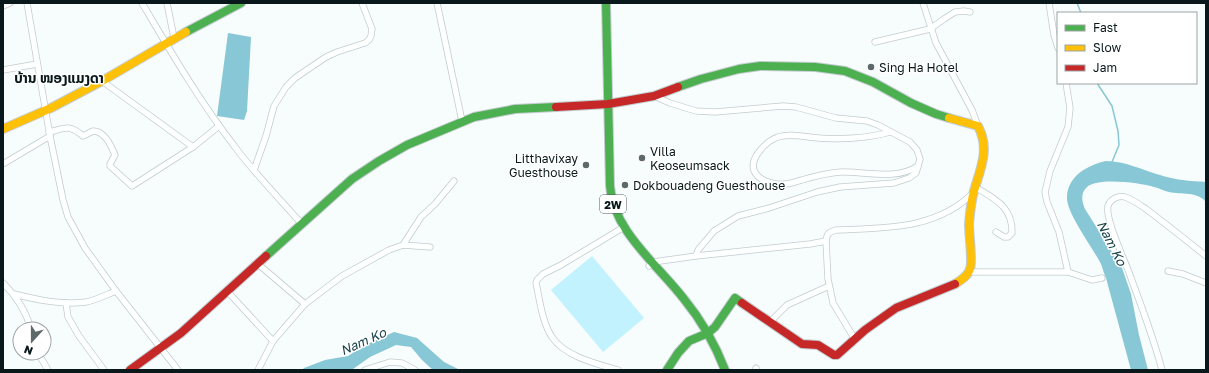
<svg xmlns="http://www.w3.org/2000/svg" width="1209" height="373" viewBox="0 0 1209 373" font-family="'Golos Text','Noto Sans Lao',sans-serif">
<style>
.green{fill:#c2f2fd}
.water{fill:#88c7d5}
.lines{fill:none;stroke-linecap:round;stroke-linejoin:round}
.stream{stroke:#88c7d5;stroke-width:1.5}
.street-casing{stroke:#c2cccf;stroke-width:7}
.fast-casing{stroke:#c2cccf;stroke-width:10}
.slow-casing{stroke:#c2cccf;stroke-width:10}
.jam-casing{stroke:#c2cccf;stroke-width:10}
.street{stroke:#feffff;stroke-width:5.5}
.fast{stroke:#4caf50;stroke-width:8}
.slow{stroke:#ffc107;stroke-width:8}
.jam{stroke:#c62828;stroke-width:8}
.poi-dot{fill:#5c686a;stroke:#fff;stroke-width:1.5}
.labels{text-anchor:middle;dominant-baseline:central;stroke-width:3;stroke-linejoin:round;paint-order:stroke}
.shield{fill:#fff;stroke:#525d5f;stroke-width:1}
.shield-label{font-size:11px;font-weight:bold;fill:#08181b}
.poi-label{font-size:12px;fill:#08181b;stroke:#fff;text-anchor:start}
.water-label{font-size:13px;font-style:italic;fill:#1a434c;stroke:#fff}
.quarter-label{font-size:14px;font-weight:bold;fill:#08181b;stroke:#fff}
</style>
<rect width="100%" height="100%" fill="#f7fcfd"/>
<path class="green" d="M592,256L644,318L603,352L551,290Z"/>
<g class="water">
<path d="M228,33L251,37L247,111L244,120L217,116Z"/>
<path d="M1106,161C1125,161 1142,170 1160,175C1175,180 1190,181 1206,182V202C1197,191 1182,195 1169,192C1164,191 1159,188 1154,187C1141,183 1098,177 1087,187C1080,193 1082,202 1085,209L1122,268L1131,294L1139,335L1148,370H1131L1106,278C1104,274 1103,269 1101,264C1093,248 1067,214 1067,198C1067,176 1088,165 1106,161Z"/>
<path d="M394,332L417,338L444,362L460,370H433L422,360L411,347L396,345L370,357L353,369L346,370H302L304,368L325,360L348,356L363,346Z"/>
</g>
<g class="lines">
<g class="stream">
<path d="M1077,3L1081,13"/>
<path d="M1097,83L1112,106L1118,131L1119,145L1112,162"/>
</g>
<g class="street-casing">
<g id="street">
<path d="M27,3L50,136L63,200L68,217L85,248L116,291L178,370"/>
<path d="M142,3C171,52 200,102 235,147C255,174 279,198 301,223"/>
<path d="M167,3L174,38"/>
<path d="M437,3L462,121"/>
<path d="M923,3L936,43L972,110L978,126"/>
<path d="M1049,3L1054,35L1058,48"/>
<path d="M3,6L10,3"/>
<path d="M875,42L930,29L944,19L955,12L964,11L970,12"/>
<path d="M3,70L37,64"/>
<path d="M102,81L193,147"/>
<path d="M1066,83L1070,108L1068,127L1050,171L1045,192L1047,202L1059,232L1068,272"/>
<path d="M654,96L670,103L696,111L715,112L783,106L796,107L836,118L867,121L878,125L910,142L917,150L920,159L916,173L909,178L894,183L840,187L817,192L769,208L738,216L714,231L698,250L696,256"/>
<path d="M49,132C66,128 69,124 83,136L93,131C105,131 111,146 115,155L110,164V166L132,186L193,147L219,126"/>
<path d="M890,132C870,138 839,140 818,138C805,137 791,133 778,137C766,141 746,161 756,174C762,182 776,185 784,184C790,184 797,181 802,180C815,176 828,173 841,172C867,171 895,181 918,166"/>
<path d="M3,164L50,136"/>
<path d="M254,170L266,136L274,106L286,87L295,78L326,57L337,52L365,43L369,40L371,36L372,29L362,3"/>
<path d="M975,187C995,199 1013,207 1012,233L1008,237H1004L996,232"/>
<path d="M403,245L421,217L435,204L454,181"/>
<path d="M258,264L305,304"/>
<path d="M649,266L653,262L696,256L810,244L826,241"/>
<path d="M1168,271L1183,274L1206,283"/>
<path d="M969,272H1068L1092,280L1102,278"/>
<path d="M3,283C16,296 26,311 31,329"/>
<path d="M228,292L273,341"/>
<path d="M14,294C38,300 61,305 86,302C96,300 106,295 116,291"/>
<path d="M66,303L68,317L79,336L104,370"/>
<path d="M770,322L787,305L829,286"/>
<path d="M854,338L833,303L828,279L826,241C827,233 829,232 836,230C884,228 937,230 974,192"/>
<path d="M38,353L48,370"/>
<path d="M258,370L273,341L305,304L342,276L389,250L403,245L430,247"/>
<path d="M365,370L390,362L402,363L415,370"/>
<path d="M618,370C597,364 564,356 552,337C542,322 540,301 536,283L537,280L543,274L561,265L624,227"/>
<path d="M755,370L756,368"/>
<path d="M1162,370C1154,339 1142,308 1131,278C1126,262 1105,220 1108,206C1110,199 1119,195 1125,197C1132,199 1140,205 1146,209C1166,224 1186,240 1206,256"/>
</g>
</g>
<g class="fast-casing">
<g id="fast">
<path d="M606,3L610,186C613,231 658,265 684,299C702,321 715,344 725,370"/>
<path d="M186,32L241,3"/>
<path d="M678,87L701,79L739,69L760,66L815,67L845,71L873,82L911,103L936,114L949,118"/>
<path d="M266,256L352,179L379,161L407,145L474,117L515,109L556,107"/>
<path d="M667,370L678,353L689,341L708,333L715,327L735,298L742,303"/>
</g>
</g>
<g class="slow-casing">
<g id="slow">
<path d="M949,118L978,126C990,149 981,167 974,191C971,201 970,213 969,224C969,235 973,262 970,269C968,276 961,280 955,284"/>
<path d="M3,129L51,108L102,81L186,32"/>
</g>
</g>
<g class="jam-casing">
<g id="jam">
<path d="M556,107L608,104L654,96L678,87"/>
<path d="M742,303L802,344L818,345L834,355H837L865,330L896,308L955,284"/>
<path d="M130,370L181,333L266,256"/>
</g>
</g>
<use href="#street" class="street"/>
<use href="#fast" class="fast"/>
<use href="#slow" class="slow"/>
<use href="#jam" class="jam"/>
</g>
<g class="poi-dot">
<circle cx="871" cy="67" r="4"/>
<circle cx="642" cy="158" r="4"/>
<circle cx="586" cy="165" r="4"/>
<circle cx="625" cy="185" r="4"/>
</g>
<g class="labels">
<rect class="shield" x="600" y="195" width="26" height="18" rx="3"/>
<g class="shield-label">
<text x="613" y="204">2W</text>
</g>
<g class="poi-label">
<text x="879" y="67">Sing Ha Hotel</text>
<text x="650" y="151">Villa<tspan x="650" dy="14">Keoseumsack</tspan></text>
<text x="578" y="158" text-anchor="end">Litthavixay<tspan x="578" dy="14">Guesthouse</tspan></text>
<text x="633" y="185">Dokbouadeng Guesthouse</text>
</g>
<g class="water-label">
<text transform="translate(1112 243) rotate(63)">Nam Ko</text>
<text transform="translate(363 341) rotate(-24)">Nam Ko</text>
</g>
<g class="quarter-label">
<text x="59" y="77">ບ້ານ ໜອງແມງດາ</text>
</g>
</g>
<rect width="1209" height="373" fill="none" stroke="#08181b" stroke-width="8"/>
<rect x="1057" y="12" width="140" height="72" fill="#ffffff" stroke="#9ca3a4"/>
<rect x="1065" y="25" width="20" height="6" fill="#4caf50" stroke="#9ca3a4"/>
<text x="1093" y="32" font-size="12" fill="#08181b">Fast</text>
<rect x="1065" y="45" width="20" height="6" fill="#ffc107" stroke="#9ca3a4"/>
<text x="1093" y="52" font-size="12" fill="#08181b">Slow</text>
<rect x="1065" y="65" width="20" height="6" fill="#c62828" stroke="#9ca3a4"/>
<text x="1093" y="72" font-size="12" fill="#08181b">Jam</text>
<g transform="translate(32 341) rotate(201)"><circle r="19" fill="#ffffff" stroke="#9ca3a4"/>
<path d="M0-3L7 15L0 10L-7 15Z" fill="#5c686a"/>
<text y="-6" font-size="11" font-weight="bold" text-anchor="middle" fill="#08181b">N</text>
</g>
</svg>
